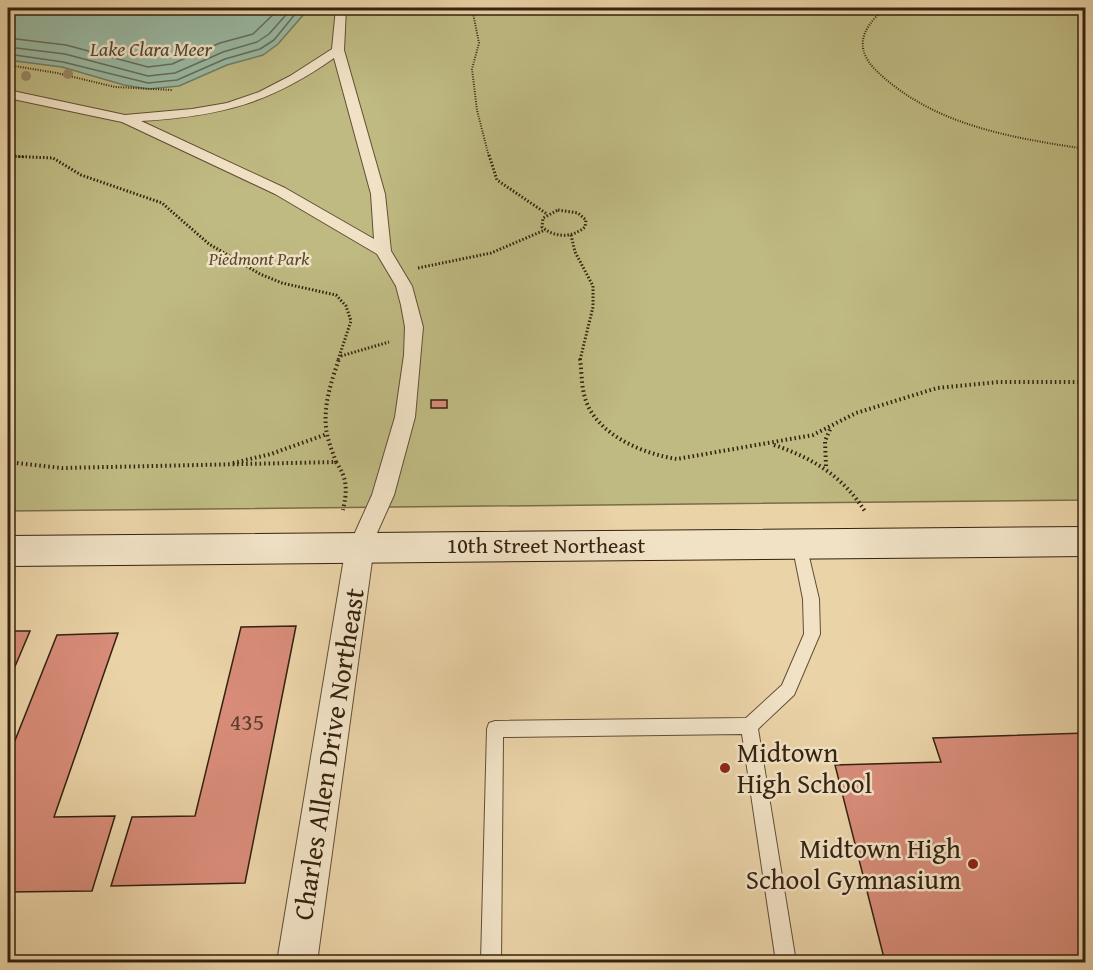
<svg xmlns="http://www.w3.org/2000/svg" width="1093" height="970" viewBox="0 0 1093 970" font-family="'Gentium Book Plus',serif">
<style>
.green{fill:#bfba82;stroke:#7a6e49;stroke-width:1.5}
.water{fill:#99b9a3;stroke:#717d68;stroke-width:1.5}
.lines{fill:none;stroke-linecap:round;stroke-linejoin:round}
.shore{stroke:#666e5a;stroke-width:1.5}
.building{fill:#d88c79;stroke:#342210;stroke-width:1.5}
.service-casing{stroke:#624e36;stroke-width:2}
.pedestrian-casing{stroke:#624e36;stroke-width:2}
.minor-casing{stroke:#624e36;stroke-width:2}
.secondary-casing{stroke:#342210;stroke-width:2}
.path-far2{stroke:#342210;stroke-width:2;stroke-dasharray:1 1.5;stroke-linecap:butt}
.path-far1{stroke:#342210;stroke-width:3;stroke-dasharray:1.5 2;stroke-linecap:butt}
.path{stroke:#342210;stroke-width:4;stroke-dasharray:1.5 3;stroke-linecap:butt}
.service{fill:#f1e2c6;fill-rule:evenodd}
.pedestrian{fill:#f1e2c6;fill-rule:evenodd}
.minor{fill:#f1e2c6;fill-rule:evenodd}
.secondary{fill:#f1e2c6;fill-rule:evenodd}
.tree{fill:#998763}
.poi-dot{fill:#8f2418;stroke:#f1e2c6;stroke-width:2}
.labels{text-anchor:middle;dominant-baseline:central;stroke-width:5;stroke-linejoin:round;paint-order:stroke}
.far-park-label{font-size:18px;font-style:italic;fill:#57482c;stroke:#f1e2c6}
.far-water-label{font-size:20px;font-style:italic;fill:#4d4835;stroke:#f1e2c6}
.street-label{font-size:22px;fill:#342210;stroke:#f1e2c6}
.near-number-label{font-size:24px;fill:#5d3c2a}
.near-poi-label{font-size:27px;fill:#342210;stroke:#f1e2c6;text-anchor:start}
.near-street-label{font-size:27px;fill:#342210;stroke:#f1e2c6}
</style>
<rect width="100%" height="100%" fill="#ead3a7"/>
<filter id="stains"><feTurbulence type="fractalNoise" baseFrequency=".00333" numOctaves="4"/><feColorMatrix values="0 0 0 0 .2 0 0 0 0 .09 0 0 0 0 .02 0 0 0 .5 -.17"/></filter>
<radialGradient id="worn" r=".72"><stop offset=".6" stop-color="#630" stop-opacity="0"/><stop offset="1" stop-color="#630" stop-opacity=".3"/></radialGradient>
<path class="green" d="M8,8H1073L1085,12V500L8,511Z"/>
<path class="water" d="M8,8H306L304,14L278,44L263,55L227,65L179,86L148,89L124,85L62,67L8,60Z"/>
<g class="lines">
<g class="shore">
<path d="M8,38L66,45L148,67L172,64L220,43L253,34L280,8"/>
<path d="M8,47L65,54L148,76L175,73L223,52L257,42L269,34L292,8"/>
<path d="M8,54L63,62L148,83L177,80L225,59L260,49L274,40L300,8"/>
</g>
</g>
<g class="building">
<rect x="431" y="400" width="16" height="8"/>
<path d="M296,626L245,883L111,886L132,817L195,816L241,627Z"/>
<path d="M8,631H30L8,683Z"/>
<path d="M118,633L54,817L115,816L92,891L8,892V758L57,635Z"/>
<path d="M1086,733V962H885L835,765L941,762L933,738Z"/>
</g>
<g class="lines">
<g class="service-casing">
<path id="service" d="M799,538L804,540L806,544L819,599L820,634L794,695L758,729L796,962H776L742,734L503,737L501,962H481L487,729L489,723L495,721L746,718L782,685L804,634L803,599L792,544L794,540Z"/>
</g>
<g class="pedestrian-casing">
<path id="pedestrian" d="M336,8H346L344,50L385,194L391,251L412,286L423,327L415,417L394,495L368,553L360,555L352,553L349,546L372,495L395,417L404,355L405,327L401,305L396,286L377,254L275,194L122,122L8,98V90L125,115L192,109L227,103L259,92L290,76L332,49ZM334,58L371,194L374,239L285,188L141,121C220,116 269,104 334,58Z"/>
</g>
<g class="minor-casing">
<path id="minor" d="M360,534L370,538L374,546L317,962H277L346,546L350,538Z"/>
</g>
<g class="secondary-casing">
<path id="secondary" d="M1086,527V556L8,566V536Z"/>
</g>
<g class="path-far2">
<path d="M472,8L479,43L472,69L477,110L489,157"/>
<path d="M885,8C859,31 853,51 882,76C938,126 1013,138 1086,149"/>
<path d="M1073,8L1086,13"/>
<path d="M8,65L57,73L115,87L172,90"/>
<path d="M8,156L25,157"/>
</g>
<g class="path-far1">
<path d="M489,155L497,180L547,214"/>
<path d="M8,156L53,158L81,175L162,203L209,244L260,274L282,283L336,295L346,306L351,321L338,360"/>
<path d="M558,210L578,213L586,220L585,227C572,238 555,238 542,227L543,218Z"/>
<path d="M571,235L575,252L593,286V307L580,360"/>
<path d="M418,268L491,253L545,230"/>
<path d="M341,356L389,342"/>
</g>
<g class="path">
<path d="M580,359C582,372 581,388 586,401C598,435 643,454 677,459L813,435L856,413L937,388L999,382H1086"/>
<path d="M774,445C813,458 844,477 866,513"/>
<path d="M8,462L62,468L336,462C348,479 347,491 343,510"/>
<path d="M336,462C333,453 329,444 327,434C322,409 331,382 339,359"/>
<path d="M233,463L271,454L327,434"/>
<path d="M826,466L825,441L831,427"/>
</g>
<use href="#service" class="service"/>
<use href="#pedestrian" class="pedestrian"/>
<use href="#minor" class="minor"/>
<use href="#secondary" class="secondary"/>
</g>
<g class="tree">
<circle cx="68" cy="74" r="5"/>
<circle cx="26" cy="76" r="5"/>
</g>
<g class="poi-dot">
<circle cx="725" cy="768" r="6"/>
<circle cx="973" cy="864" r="6"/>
</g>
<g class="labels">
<g class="far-park-label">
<text x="259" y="258">Piedmont Park</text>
</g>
<g class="far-water-label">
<text x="151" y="48">Lake Clara Meer</text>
</g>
<g class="street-label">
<text x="546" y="545">10th Street Northeast</text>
</g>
<g class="near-number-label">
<text x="247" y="721">435</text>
</g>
<g class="near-poi-label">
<text x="737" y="752">Midtown<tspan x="737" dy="31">High School</tspan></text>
<text x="961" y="848" text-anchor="end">Midtown High<tspan x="961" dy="31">School Gymnasium</tspan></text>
</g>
<g class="near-street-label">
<text transform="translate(328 754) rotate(-81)">Charles Allen Drive Northeast</text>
</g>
</g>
<rect width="1093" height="970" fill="none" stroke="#ead3a7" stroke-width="30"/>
<rect x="9" y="9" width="1075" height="952" fill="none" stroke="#342210" stroke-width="3"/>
<rect x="15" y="15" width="1063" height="940" fill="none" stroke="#342210" stroke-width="1.5"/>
<rect width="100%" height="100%" filter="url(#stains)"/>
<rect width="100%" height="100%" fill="url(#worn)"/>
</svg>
